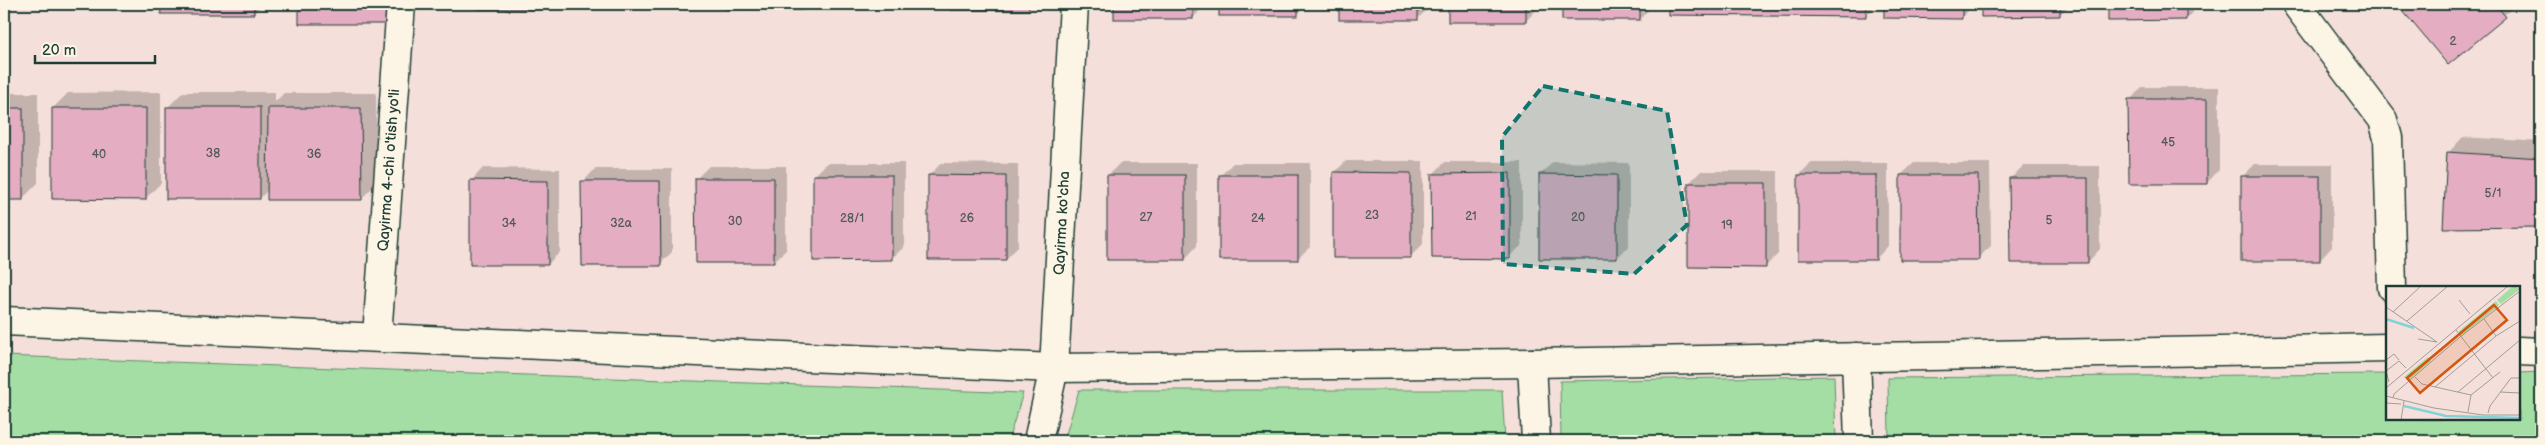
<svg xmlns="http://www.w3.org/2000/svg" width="2545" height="445" viewBox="0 0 2545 445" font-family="'Balsamiq Sans',sans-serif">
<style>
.green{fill:#a4dea4;stroke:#628e6c}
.shadow{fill:#0003}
.building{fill:#e4adc2;stroke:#1f3d34}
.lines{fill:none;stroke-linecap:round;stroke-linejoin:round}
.minor-casing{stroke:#1f3d34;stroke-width:31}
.minor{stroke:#fcf5e5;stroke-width:28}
.marked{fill:#0f766e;fill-opacity:0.2;stroke:#0f766e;stroke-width:4;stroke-dasharray:10 6;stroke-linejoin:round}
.labels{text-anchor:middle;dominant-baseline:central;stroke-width:5;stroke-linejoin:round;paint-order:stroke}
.number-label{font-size:12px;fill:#505958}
.street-label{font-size:15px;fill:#1f3d34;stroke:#fcf5e5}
.inset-river{fill:none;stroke:#82d3d9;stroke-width:2.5}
.inset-road{fill:none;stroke:#9f9e98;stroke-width:1}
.view{fill:#d45610;fill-opacity:0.15;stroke:#d45610;stroke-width:2.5}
.inset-edge{fill:none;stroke:#1f3d34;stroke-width:2.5}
</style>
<rect width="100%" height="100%" fill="#f5dfda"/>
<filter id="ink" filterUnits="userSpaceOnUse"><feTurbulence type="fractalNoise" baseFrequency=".02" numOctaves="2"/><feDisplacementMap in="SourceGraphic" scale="10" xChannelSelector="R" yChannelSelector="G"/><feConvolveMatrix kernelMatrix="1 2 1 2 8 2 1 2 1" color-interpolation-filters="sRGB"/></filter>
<g filter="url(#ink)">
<g class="green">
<path d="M4,356L1023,393L1008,441H4Z"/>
<path d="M2541,372V441H1889L1888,378L2387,374L2388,419H2519V373Z"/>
<path d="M1834,376L1836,441H1561L1560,381Z"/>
<path d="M1079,390H1502L1505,441H1064Z"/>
</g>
<g class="shadow">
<path d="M162,4H263L254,13H162Z"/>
<path d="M300,4H409L300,23Z"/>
<path d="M479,4H560L556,8H479Z"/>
<path d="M606,4H686L683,7H606Z"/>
<path d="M726,4H808L803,9L726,8Z"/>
<path d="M839,4H919L916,7H839Z"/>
<path d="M952,4H1033L1028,8L952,9Z"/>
<path d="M1116,4H1205V5L1193,18H1116Z"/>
<path d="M1221,4H1308L1297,15L1221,14Z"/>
<path d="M1340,4H1430V7L1417,19H1340Z"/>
<path d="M1449,4H1538V8L1526,21H1449Z"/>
<path d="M1563,4H1652V6L1640,19L1563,18Z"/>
<path d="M1669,4H1878L1865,16L1669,14Z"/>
<path d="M1885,4H1974V5L1961,18L1885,17Z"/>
<path d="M1982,4H2071L2059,15H1982Z"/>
<path d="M2109,4H2198V6L2186,19H2109Z"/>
<path d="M2398,4H2517L2448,64Z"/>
<path d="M2142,87H2219V170L2207,183L2130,100Z"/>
<path d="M161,92V183L145,199L53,108L68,93Z"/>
<path d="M183,92H275V102L284,93H376L377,183L361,199L269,189L260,198L167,108Z"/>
<path d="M4,93H38V183L23,198H4Z"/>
<path d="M2463,137L2541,142V226L2444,227L2448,153Z"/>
<path d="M1346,161H1423V244L1411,256L1334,173Z"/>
<path d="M1445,162H1522V245L1509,257L1433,174Z"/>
<path d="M1553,162L1629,163V246L1617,258L1540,175Z"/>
<path d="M827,163H904V247L891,259L814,176Z"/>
<path d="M941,163L1018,164V247L1006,259L929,176Z"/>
<path d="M1120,163H1197V246L1185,259L1108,175Z"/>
<path d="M1233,163H1310V247L1297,259L1220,176Z"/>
<path d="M1811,163H1888V246L1876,259L1799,175Z"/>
<path d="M1914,163H1990L1991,246L1978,258L1901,175Z"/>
<path d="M2255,164H2332V247L2320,260L2243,176Z"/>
<path d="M709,166H786V250L773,262L696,179Z"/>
<path d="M2023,166H2100V249L2088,262L2011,178Z"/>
<path d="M483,168L560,169V252L548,264L471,181Z"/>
<path d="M595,169H672V252L660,264L583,182Z"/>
<path d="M1701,171H1778V254L1766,266L1689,183Z"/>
</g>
<g class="building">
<path d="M160,4H254V14H161Z"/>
<path d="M299,4H393L394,24H299Z"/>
<rect x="477" y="4" width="79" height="5"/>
<rect x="605" y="4" width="79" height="4"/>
<path d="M725,4H803V10L725,9Z"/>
<rect x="838" y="4" width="78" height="4"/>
<rect x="950" y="4" width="79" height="6"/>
<rect x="1114" y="4" width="79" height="15"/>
<rect x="1219" y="4" width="79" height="12"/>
<rect x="1339" y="4" width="79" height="16"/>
<rect x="1448" y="4" width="78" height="18"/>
<rect x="1562" y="4" width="78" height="16"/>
<path d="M1668,4H1866V17L1668,15Z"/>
<path d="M1884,4H1962V19L1884,18Z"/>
<path d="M1981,4H2060V16L1981,17Z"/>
<path d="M2108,4H2186V20L2108,21Z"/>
<path d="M2397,4H2495L2506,17L2448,65Z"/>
<path d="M2128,99H2207V184H2129Z"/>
<rect x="166" y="107" width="94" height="92"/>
<rect x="4" y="108" width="19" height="92"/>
<path d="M52,108H146V200L52,199Z"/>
<path d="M268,108H361L362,200H267Z"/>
<path d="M2447,152L2541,158V227L2443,228Z"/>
<path d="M1333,172L1411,173V258H1333Z"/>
<path d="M1510,173V259L1432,258L1431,174Z"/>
<path d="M1539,174L1617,175V259H1539Z"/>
<path d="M813,175H892V260L813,261Z"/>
<path d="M928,175L1006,176V260H928Z"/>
<rect x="1107" y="175" width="78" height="85"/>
<rect x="1219" y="175" width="79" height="85"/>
<rect x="1798" y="175" width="78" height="85"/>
<path d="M1900,175H1978L1979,260H1900Z"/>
<rect x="2241" y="176" width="79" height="85"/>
<path d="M695,178H774V263H696Z"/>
<path d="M2009,178H2088V263H2010Z"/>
<path d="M470,180L548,181V265H470Z"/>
<path d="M581,181H660L661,266H582Z"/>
<path d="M1688,183H1766V268L1688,267Z"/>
</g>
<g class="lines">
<g class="minor-casing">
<g id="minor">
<path d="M2296,4L2383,120L2388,138L2392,288"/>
<path d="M4,321L1054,368L1532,363L2388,348"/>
<path d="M377,336L401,4"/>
<path d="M2519,351L2541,352"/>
<path d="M1856,357L1859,441"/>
<path d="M1532,363L1536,441"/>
<path d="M1038,441L1054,368L1074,4"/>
</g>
</g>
<use href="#minor" class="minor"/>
</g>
</g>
<path class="marked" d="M1543,86L1667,111L1687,225L1634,274L1503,264L1502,137Z"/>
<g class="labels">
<g class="number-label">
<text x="2453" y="41">2</text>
<text x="2168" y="142">45</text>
<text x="213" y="153">38</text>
<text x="99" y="154">40</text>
<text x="314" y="154">36</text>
<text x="2493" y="193">5/1</text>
<text x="1372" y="215">23</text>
<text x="1471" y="216">21</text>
<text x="1146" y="217">27</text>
<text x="1578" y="217">20</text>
<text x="852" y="218">28/1</text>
<text x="967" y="218">26</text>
<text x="1258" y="218">24</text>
<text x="2049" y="220">5</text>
<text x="735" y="221">30</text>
<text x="509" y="223">34</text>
<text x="621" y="223">32а</text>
<text x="1727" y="225">19</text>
</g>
<g class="street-label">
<text transform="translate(389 170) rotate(-86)">Qayirma 4-chi o'tish yo'li</text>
<text transform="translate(1062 223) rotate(-87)">Qayirma ko'cha</text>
</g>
</g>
<g transform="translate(2386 286)">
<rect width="134" height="134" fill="#f5dfda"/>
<path d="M127,0L134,3L115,18L111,14ZM110,15L113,19L75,50L73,45ZM42,71L45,75L22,95L18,91Z" fill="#a4dea4"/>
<path class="inset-river" d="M0,33L28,42M18,120L60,130L134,132"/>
<path class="inset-road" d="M73,14L84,28M0,21L51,56M7,26L35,0M98,33L110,50M21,35L62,0M70,44L107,92M32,53L51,56M0,74L8,68L13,74M29,91L36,98L85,109M3,96L0,85L13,75L20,82M49,101L110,50L134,35M0,102L122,0M72,106L134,54M114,106L134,107M0,110L48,122L97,129H134M7,112L8,108L74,51L134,5M0,117L15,118M82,126L85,109L114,86M102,127L104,120L125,92H134M15,134L18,115"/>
<path class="view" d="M108,19L121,34L34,107L21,92Z"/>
<rect width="134" height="134" class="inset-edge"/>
</g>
<rect width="2545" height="445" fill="none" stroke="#fcf5e5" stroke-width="20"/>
<rect x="10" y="10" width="2525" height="425" fill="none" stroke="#1f3d34" stroke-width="2" filter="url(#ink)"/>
<path d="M35 55v8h120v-8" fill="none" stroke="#1f3d34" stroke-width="2.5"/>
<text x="42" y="55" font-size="15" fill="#1f3d34" stroke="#fcf5e5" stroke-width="4" paint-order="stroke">20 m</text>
</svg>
